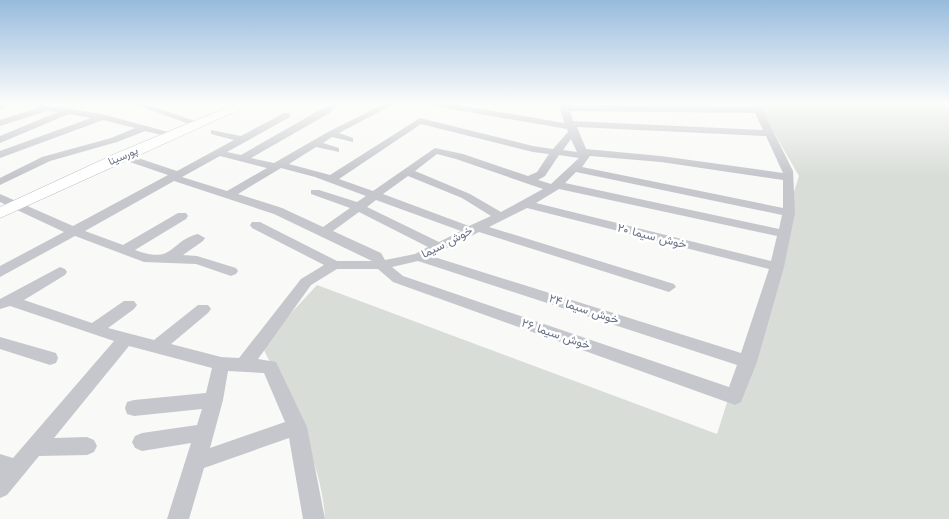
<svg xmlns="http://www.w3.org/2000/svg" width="949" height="519" viewBox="0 0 949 519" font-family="'Work Sans',Vazirmatn,sans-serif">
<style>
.green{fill:#d8ded7}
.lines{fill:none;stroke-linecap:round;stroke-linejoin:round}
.secondary-casing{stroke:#b7bac1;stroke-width:1}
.street{fill:#c5c7cc;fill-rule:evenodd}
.secondary{fill:#fff;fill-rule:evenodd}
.labels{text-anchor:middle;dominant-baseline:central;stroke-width:5;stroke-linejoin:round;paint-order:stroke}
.far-street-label{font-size:11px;fill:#697387;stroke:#fff}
.street-label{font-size:12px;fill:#697387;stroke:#fff}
</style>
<rect width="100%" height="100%" fill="#f9f9f7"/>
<path class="green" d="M757,103H943L949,108V519H325C322,460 289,403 264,350L280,325L317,285L717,434L799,176Z"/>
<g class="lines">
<g class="secondary-casing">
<path id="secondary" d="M238,103H254L0,218V207L117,153Z"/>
</g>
<g class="street">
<path d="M4,103H16L0,110V104Z"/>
<path d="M33,103L102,114L179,135L174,138L145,131L117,142L50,161L0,185V178L42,157L111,138L135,128L103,120L0,158V151L91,118L69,114L0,143V136L58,112L47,111L0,126V120L39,108Z"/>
<path d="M131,103H143L203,124L195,126Z"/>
<path d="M332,103H341L328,114L251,158L274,163L328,132L386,103H396L339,133L353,138V142L332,137L323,143L339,148V152L316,147L289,164L330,175L420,118L533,146L553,149L568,132L567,129L434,106L430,103H448L564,123L560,108L561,103H569L570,105L753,107L751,103H759L793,171L795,213L784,267L757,362L741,402L735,405L393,282L378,269H337L311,285L258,359L276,362L307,427L325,519H303L289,438L204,468L189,519H167L191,443L142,451L135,448L132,442L135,436L142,433L197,425L202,409L134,416L127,414L125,408L127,402L134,400L206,393L212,368L129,346L54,438L87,437L94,440L97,446L94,452L87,455L39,456L7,495L0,498V454L13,458L114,341L10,306L0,309V299L60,267L65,269L67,272L65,275L24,300L92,323L124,301H134L137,305L134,309L108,328L154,340L198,305H208L211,309L208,313L171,344L221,357L239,358L301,279L324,265L252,228L250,225L252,222H260L337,261H372L274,214L174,181L85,231L123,245L178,213H186L188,216L186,219L135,250C175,265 169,241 198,234L205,238L203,241L183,255L197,256L236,268L238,271L236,274L231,276L196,264L144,262L75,236L0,277V266L64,232L0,202V194L73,226L168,175L118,158V154H126L177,171L234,140L211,134V130L241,136L284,113H290V117L227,152L241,155ZM570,111L755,113L763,130L573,121ZM421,124L533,152L549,154L537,172L528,176L463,154L435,148L373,191L339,179ZM577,127L766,136L783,173L661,156L586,149ZM571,139L577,152L563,150ZM437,154L456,159L543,189L501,212L470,194L415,171ZM559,155L579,158L551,184L538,180L545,176ZM220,156L267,168L227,191L182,177ZM590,156L661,162L783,180V208L582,167ZM281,168L315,177L366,196L357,202L319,190H311V194L350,208L323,227L282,208L238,194ZM576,172L782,215L779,229L565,183ZM408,176L462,198L491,216L469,226L383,194ZM559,189L777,236L771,261L536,203ZM376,200L461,231L439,242L367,207ZM527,208L769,269L741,353L431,256L479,232L669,292L676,287L674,284L489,227ZM359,212L428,247L415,254L385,260L381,253L333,231ZM418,261L737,365L729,387L403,276L392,267ZM228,371L264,373L285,422L210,448L223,400Z"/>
<path d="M0,337L56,353L58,358L56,363L50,365L0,349Z"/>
</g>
<use href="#secondary" class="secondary"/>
</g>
<linearGradient id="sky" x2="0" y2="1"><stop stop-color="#97bbdd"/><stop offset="0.59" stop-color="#fcfcfb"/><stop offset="1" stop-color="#fcfcfb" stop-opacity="0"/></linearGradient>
<rect width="949" height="175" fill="url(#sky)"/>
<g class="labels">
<g class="far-street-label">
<text transform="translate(123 156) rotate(-24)">پورسینا</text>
</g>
<g class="street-label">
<text transform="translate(652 236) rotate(14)">خوش سیما ۲۰</text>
<text transform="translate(447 242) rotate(-27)">خوش سیما</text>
<text transform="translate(584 309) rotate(18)">خوش سیما ۲۴</text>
<text transform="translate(556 334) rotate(19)">خوش سیما ۲۶</text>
</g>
</g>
</svg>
